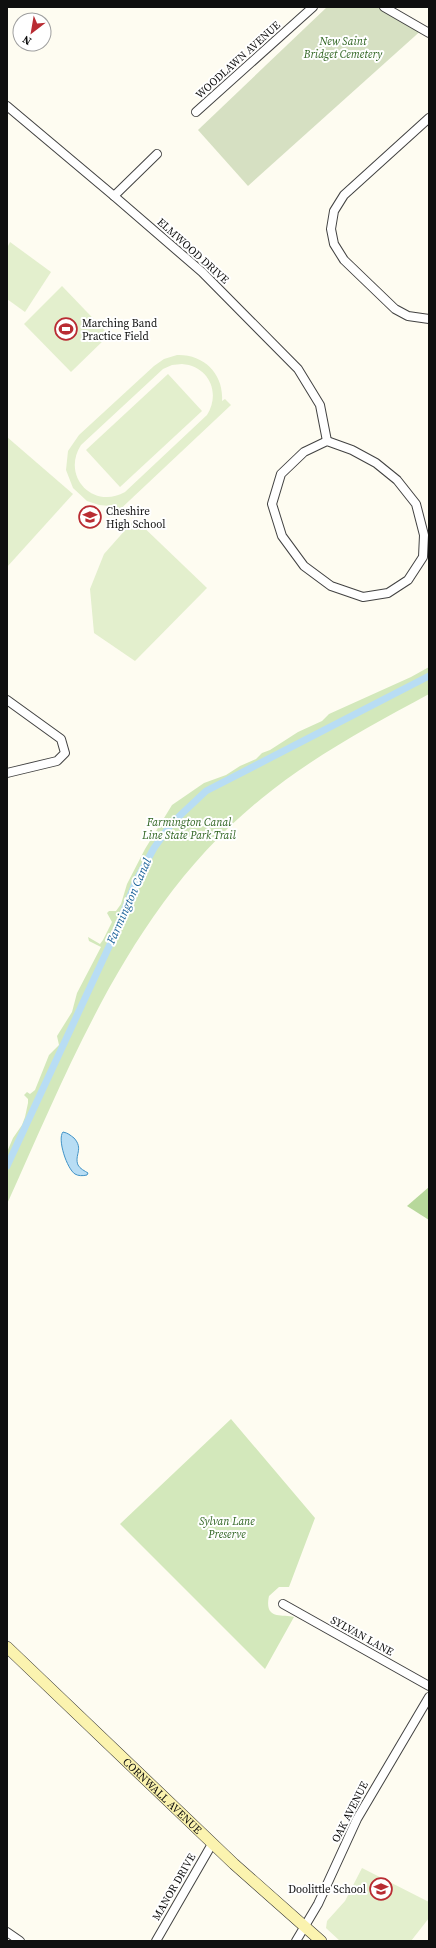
<svg xmlns="http://www.w3.org/2000/svg" width="436" height="1948" viewBox="0 0 436 1948" font-family="'Source Serif 4',serif">
<style>
.green{fill:#d3e8bb}
.forest{fill:#b7d89b}
.cemetery{fill:#d6e0c2}
.pitch{fill:#e3efcd;fill-rule:evenodd}
.water{fill:#b8ddf4;stroke:#4293c7}
.lines{fill:none;stroke-linecap:round;stroke-linejoin:round}
.canal{stroke:#b8ddf4;stroke-width:7}
.street-casing{stroke:#424242;stroke-width:10}
.secondary-casing{stroke:#313131;stroke-width:12}
.street{stroke:#fff;stroke-width:8}
.secondary{stroke:#fbf3af;stroke-width:11}
.labels{text-anchor:middle;dominant-baseline:central;stroke-width:4;stroke-linejoin:round;paint-order:stroke}
.park-label{font-size:11px;font-style:italic;fill:#2f6421;stroke:#fff}
.street-label{font-size:11px;fill:#0f0f0f;stroke:#fff}
.poi-label{font-size:11px;fill:#0f0f0f;stroke:#fff;text-anchor:start}
.water-label{font-size:12px;font-style:italic;fill:#1d649b;stroke:#fff}
</style>
<rect width="100%" height="100%" fill="#fefcf1"/>
<g class="green">
<path d="M429,667V694C370,726 312,757 261,799C132,904 73,1058 7,1204V1152L13,1138L22,1125L25,1117L28,1103V1099L24,1095L27,1092L30,1094L35,1090L49,1055L59,1045L57,1036L72,1012L77,993L101,947L89,941L88,937L100,944L103,940L112,922L107,913L109,911H116L121,904L127,884L145,849L172,805L204,783L226,775L240,766L256,759L262,753L270,750L298,732L322,721L329,714L411,677Z"/>
<path d="M231,1419L315,1518L289,1587H279L269,1596C264,1620 281,1614 294,1617L265,1669L120,1524Z"/>
</g>
<path class="forest" d="M429,1187V1220L407,1206Z"/>
<path class="cemetery" d="M327,7H386L425,27L248,186L198,130Z"/>
<g class="pitch">
<path d="M10,242L51,272L25,312L7,299V248Z"/>
<path d="M62,286L109,335L71,372L24,324Z"/>
<path d="M177,355C204,354 224,374 222,401L225,399L231,405L113,516L107,509L110,506L99,505L87,501L73,488L66,470L68,451L79,435L154,366L164,359ZM182,364C209,366 221,393 207,415L125,492C93,510 61,476 81,445L163,369L172,365Z"/>
<path d="M168,374L202,411L120,487L86,450Z"/>
<path d="M7,437L73,494L7,567Z"/>
<path d="M135,519L207,588L135,661L94,633L90,589L104,554Z"/>
<path d="M362,1868L429,1902V1918L411,1941H340L326,1928L327,1921L345,1901Z"/>
</g>
<path class="water" d="M63,1132C68,1133 70,1135 74,1138C84,1149 74,1155 78,1165C80,1169 85,1171 88,1173L87,1175C83,1176 78,1176 75,1174C67,1169 57,1139 63,1132Z"/>
<g class="lines">
<path class="canal" d="M7,1166L113,938L136,881L154,848L172,823L206,791L429,676"/>
<g class="street-casing">
<g id="street">
<path d="M384,7L429,33"/>
<path d="M7,106L114,196L202,272L298,369L320,405L327,441"/>
<path d="M196,112L313,7"/>
<path d="M429,118L344,195L334,211L331,229L334,244L344,260L395,309L408,316L429,319"/>
<path d="M114,196L157,154"/>
<path d="M327,441L352,450L376,463L397,480L416,504L424,535L423,557L408,580L388,593L363,597L331,586L304,566L282,536L272,504L281,474L304,452Z"/>
<path d="M7,700L61,739L65,753L57,761L7,773"/>
<path d="M283,1604L429,1686"/>
<path d="M7,1932L20,1941"/>
<path d="M156,1941L212,1844"/>
<path d="M296,1941L318,1904L357,1819L429,1697"/>
</g>
</g>
<g class="secondary-casing">
<g id="secondary">
<path id="s1" d="M7,1647L234,1864L321,1941"/>
</g>
</g>
<use href="#street" class="street"/>
<use href="#secondary" class="secondary"/>
</g>
<defs>
<g id="stadium-ring" transform="scale(1.15)"><circle r="9.5" fill="#fff" stroke="#b92c33" stroke-width="1.5"/><path d="M0-5a6.5 5 0 1 0 0 10a6.5 5 0 1 0 0-10ZM-3.5-1.8h7v3.6h-7Z" fill="#b92c33"/></g>
<g id="school-ring" transform="scale(1.15)"><circle r="9.5" fill="#fff" stroke="#b92c33" stroke-width="1.5"/><path d="M0-5L7-2L0 1L-7-2ZM-4 1L0 2.5L4 1V4Q0 6-4 4Z" fill="#b92c33"/></g>
</defs>
<g fill-rule="evenodd">
<use href="#stadium-ring" x="66" y="329"/>
<use href="#school-ring" x="90" y="517"/>
<use href="#school-ring" x="381" y="1889"/>
</g>
<g class="labels">
<g class="park-label">
<text x="343" y="41">New Saint<tspan x="343" dy="13">Bridget Cemetery</tspan></text>
<text x="189" y="822">Farmington Canal<tspan x="189" dy="13">Line State Park Trail</tspan></text>
<text x="227" y="1521">Sylvan Lane<tspan x="227" dy="13">Preserve</tspan></text>
</g>
<g class="street-label">
<text transform="translate(238 60) rotate(-42)">WOODLAWN AVENUE</text>
<text transform="translate(193 251) rotate(42)">ELMWOOD DRIVE</text>
<text transform="translate(362 1636) rotate(29)">SYLVAN LANE</text>
<text stroke="none"><textPath href="#s1" startOffset="215">CORNWALL AVENUE</textPath></text>
<text transform="translate(350 1812) rotate(-63)">OAK AVENUE</text>
<text transform="translate(174 1887) rotate(-60)">MANOR DRIVE</text>
</g>
<g class="poi-label">
<text x="82" y="323">Marching Band<tspan x="82" dy="13">Practice Field</tspan></text>
<text x="106" y="511">Cheshire<tspan x="106" dy="13">High School</tspan></text>
<text x="366" y="1889" text-anchor="end">Doolittle School</text>
</g>
<g class="water-label">
<text transform="translate(129 901) rotate(-66)">Farmington Canal</text>
</g>
</g>
<rect width="436" height="1948" fill="none" stroke="#0f0f0f" stroke-width="16"/>
<g transform="translate(32 32) rotate(211)"><circle r="19" fill="#ffffff" stroke="#9f9f9f"/>
<path d="M0-3L7 15L0 10L-7 15Z" fill="#b92c33"/>
<text y="-6" font-size="11" font-weight="bold" text-anchor="middle" fill="#0f0f0f">N</text>
</g>
</svg>
